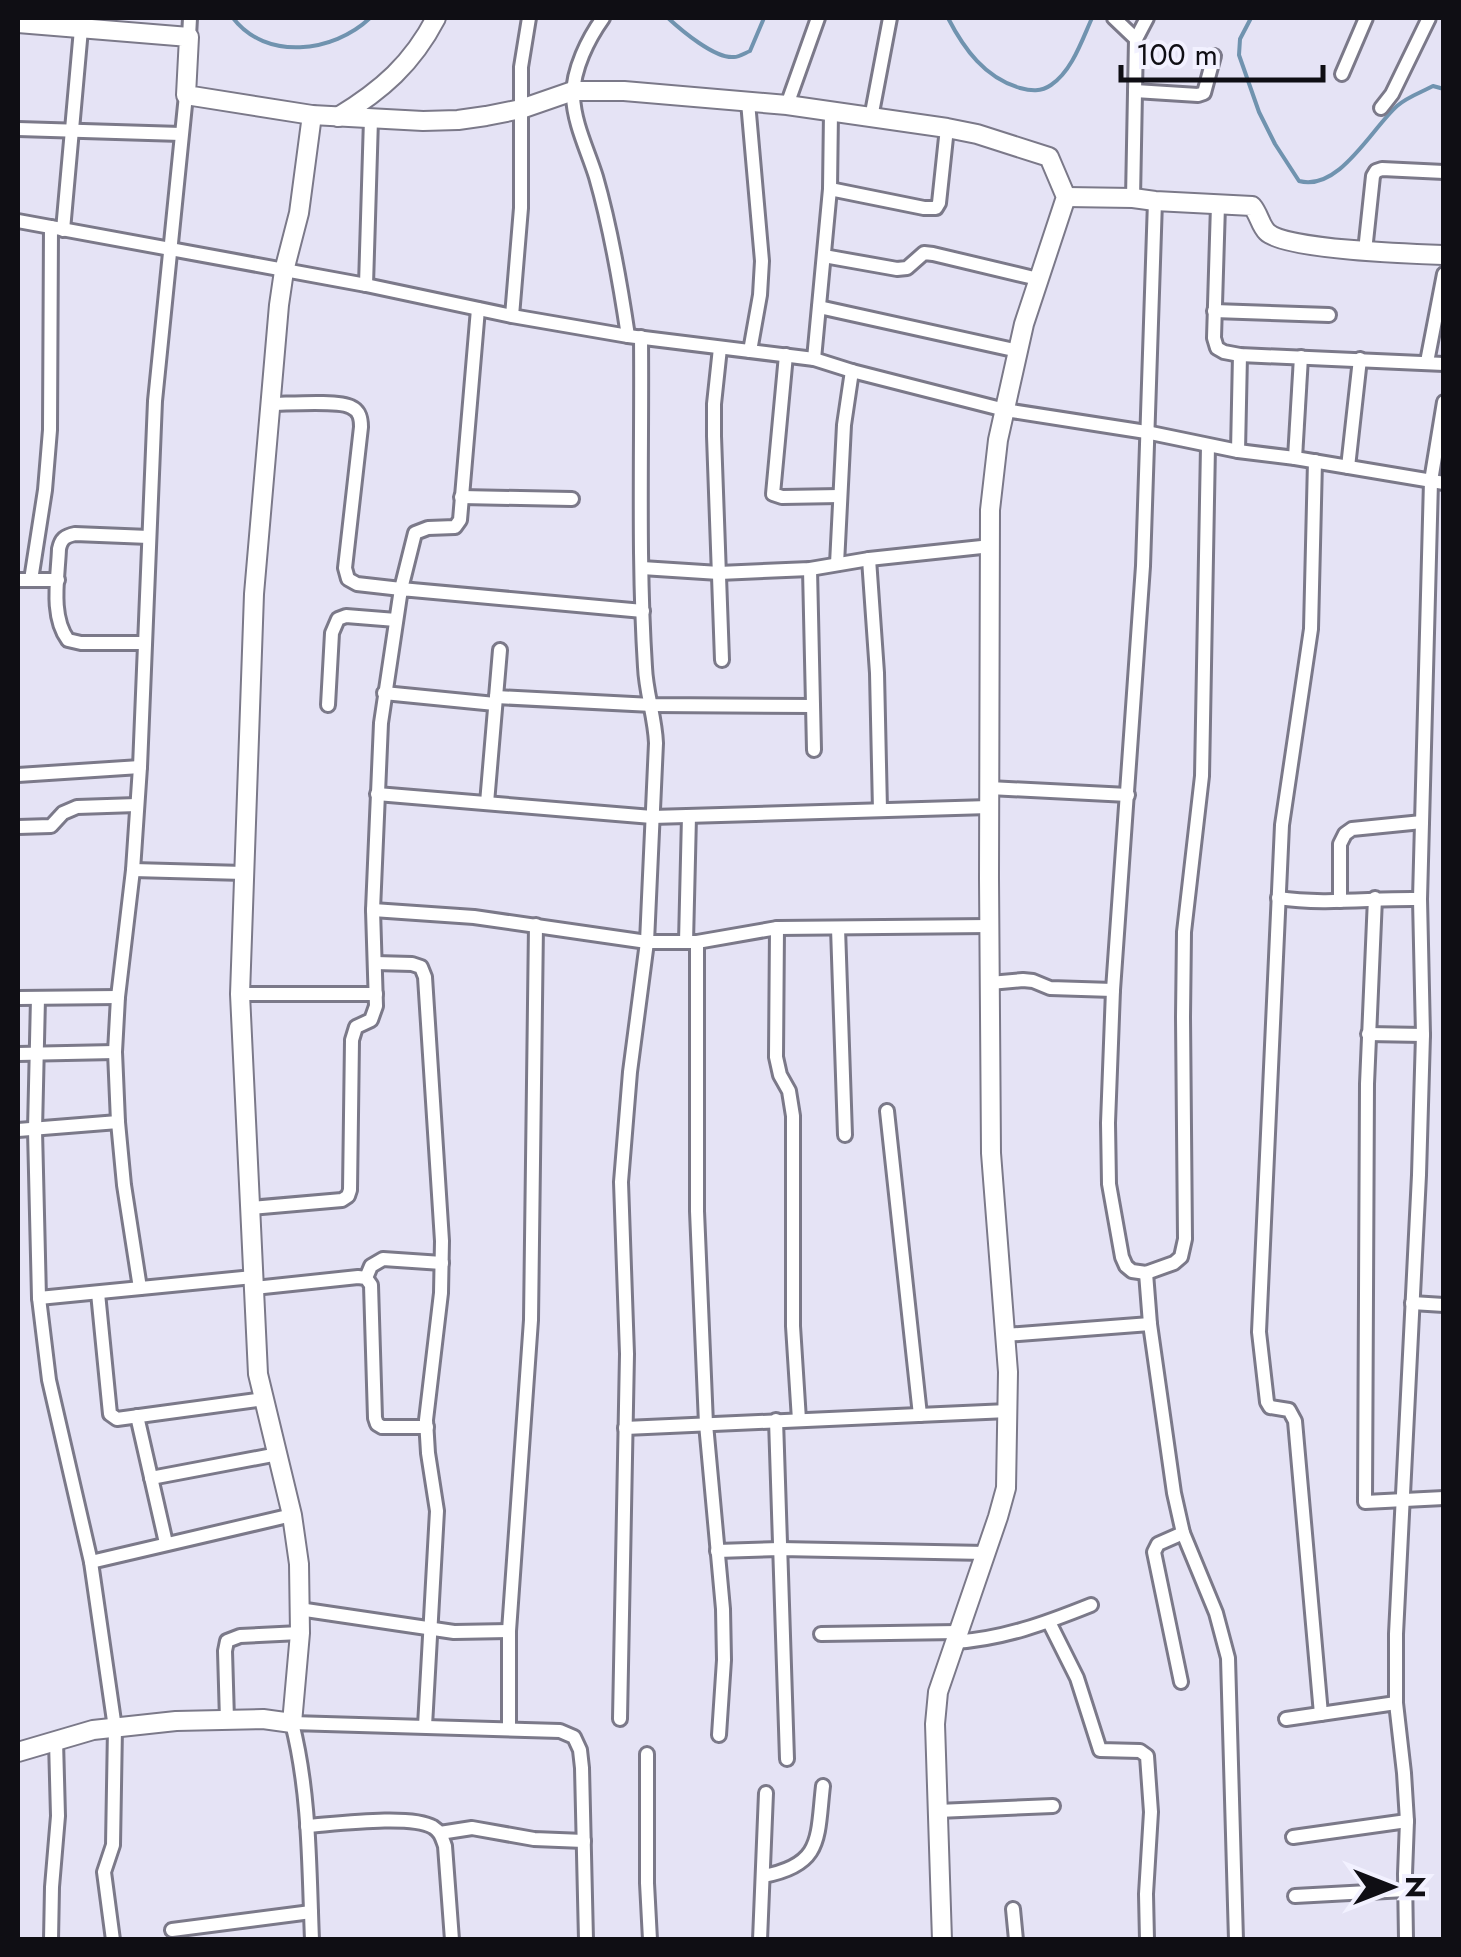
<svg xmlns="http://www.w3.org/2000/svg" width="1461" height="1957" viewBox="0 0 1461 1957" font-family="Jost,sans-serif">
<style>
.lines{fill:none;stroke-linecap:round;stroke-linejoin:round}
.stream{stroke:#7093af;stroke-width:4}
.street-casing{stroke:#7b7989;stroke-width:18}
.secondary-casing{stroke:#7b7989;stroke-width:22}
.street{stroke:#fff;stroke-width:12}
.secondary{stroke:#fff;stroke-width:18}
</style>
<rect width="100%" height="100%" fill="#e5e3f5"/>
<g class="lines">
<g class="stream">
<path d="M233,18C266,61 333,53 370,18"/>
<path d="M668,18C681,30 715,59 734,57C739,57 745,53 750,51L764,18"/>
<path d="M948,18C964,49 985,78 1020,88C1031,91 1041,92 1051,85C1072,71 1082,40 1092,18"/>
<path d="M1251,18L1240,39L1239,55L1259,112L1275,144L1299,181C1339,192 1372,128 1397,106C1407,97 1422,92 1433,86L1444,89"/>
</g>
<g class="street-casing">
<g id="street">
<path d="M603,18C588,39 573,69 573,96C574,124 588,151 596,177C611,229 620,282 628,336"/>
<path d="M1114,18L1136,39L1133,198"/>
<path d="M189,37L190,18"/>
<path d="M1136,39L1147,18"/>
<path d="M1342,74L1366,18"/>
<path d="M1135,91L1198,95L1204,93L1214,56"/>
<path d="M748,102L762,261L760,295L750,351"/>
<path d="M787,105L818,18"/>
<path d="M1381,108L1392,94L1429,18"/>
<path d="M871,118L890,18"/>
<path d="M18,129L181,134"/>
<path d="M830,189L924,208H936L939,203L947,128"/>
<path d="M1155,201L1143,566L1113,990L1108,1123L1109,1184L1122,1257L1126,1266L1132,1271L1146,1273L1174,1263L1181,1257L1185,1239L1183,1017L1184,932L1202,776L1208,446"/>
<path d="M1218,205L1214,338L1217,348L1224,352L1240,355L1444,364"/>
<path d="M18,221L366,285L512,316L628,336L814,359L852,371L1005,410L1146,432L1238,451L1295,458L1444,483"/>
<path d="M63,230L82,18"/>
<path d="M1365,251L1373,176L1376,171L1382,169L1444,172"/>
<path d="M824,256L897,269L907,268L924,253L933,254L1038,279"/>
<path d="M366,285L371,119"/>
<path d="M819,307L1018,351"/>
<path d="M1214,311L1329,315"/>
<path d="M512,316L521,208V67L529,18"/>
<path d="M720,348L714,404V436L722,660"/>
<path d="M786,355L773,494L782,497L840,496"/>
<path d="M814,359L830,189L831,112"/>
<path d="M1427,362L1444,274"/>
<path d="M271,404C287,404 339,400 351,407C360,411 361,419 361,427L345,568L348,579L357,584L401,589L415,533L428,528L455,527L460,520L478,309"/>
<path d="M1238,451L1240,355"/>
<path d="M1295,458L1301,357"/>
<path d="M1315,461L1311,629L1282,825L1259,1332L1267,1402L1270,1407L1289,1410L1295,1421L1321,1714"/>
<path d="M1348,467L1360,359"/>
<path d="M461,497L572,499"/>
<path d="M869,559L877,673L880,810"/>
<path d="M837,564L844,425L852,371"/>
<path d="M642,568L719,573L810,569L869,559L991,546"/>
<path d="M810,569L814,750"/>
<path d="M18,580H58"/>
<path d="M31,580L45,490L50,430L51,227"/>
<path d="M145,643H81L68,640C50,616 58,577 59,549C61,539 65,536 75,534L149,537"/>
<path d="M384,693L495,704"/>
<path d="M496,697L652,705L813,706"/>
<path d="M328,705L332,633L338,619L346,616L396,620"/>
<path d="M18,775L140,767"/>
<path d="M989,788L1128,795"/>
<path d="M377,794L652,817L989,807"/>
<path d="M487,803L500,650"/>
<path d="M18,827L51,826L63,813L77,807L137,805"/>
<path d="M133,870L244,873"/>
<path d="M1278,898C1325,905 1373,898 1420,899"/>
<path d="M1375,898L1367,1084L1365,1502L1444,1498"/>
<path d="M1340,901V844L1345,834L1352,829L1422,822"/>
<path d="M373,910L474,917L647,942H697L777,928L990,926"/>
<path d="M777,928L776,1057L780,1075L789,1091L793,1116V1326L799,1420"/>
<path d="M838,928L845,1135"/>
<path d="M686,942L689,816"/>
<path d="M697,942V1211L706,1424L723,1609L724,1660L719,1735"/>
<path d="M375,963L412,964L421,967L425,977L442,1241L441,1293L426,1420L428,1453L437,1511L425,1726"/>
<path d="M990,983L1023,980L1033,981L1050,988L1113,990"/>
<path d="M240,994H376"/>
<path d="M18,998L118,997"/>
<path d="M38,998L35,1130L39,1298L49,1380L91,1562L115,1728L113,1845L104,1872L113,1940"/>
<path d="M1368,1034L1423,1035"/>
<path d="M18,1054L115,1052"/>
<path d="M887,1111L920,1415"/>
<path d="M18,1130L118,1122"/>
<path d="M250,1208L342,1200L348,1196L350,1190L352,1040L356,1027L371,1020L376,1006L373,910L381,723L401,589L643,611"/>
<path d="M1146,1273L1150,1324L1174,1493L1183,1533L1216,1613L1228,1658L1236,1940"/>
<path d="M366,1278L371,1266L383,1259L442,1263"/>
<path d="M140,1288L124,1185L118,1122L115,1052L118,997L133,870L140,767L155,401L186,95"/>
<path d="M254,1288L358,1277L366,1278L371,1285L375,1418L377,1424L382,1427H427"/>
<path d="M98,1293L110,1414L117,1419L264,1399"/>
<path d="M39,1298L253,1277"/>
<path d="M1412,1303L1444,1305"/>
<path d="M1005,1335L1150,1324"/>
<path d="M137,1416L166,1543"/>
<path d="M776,1420L787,1759"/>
<path d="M625,1428L1008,1411"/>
<path d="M151,1478L278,1454"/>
<path d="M717,1551L780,1549L986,1553"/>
<path d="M91,1562L292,1515"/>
<path d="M299,1609L454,1632L509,1631"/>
<path d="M1049,1622L1077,1678L1100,1750L1140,1751L1147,1756L1151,1812L1146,1894L1147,1940"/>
<path d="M821,1634L958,1632"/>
<path d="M954,1642C1003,1639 1046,1623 1091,1605"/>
<path d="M1181,1682L1154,1552L1158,1544L1183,1533"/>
<path d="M620,1719L627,1354L621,1182L630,1072L647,942L656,743C655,717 646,693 645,667C638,558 642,447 641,337"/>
<path d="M1286,1719L1396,1703"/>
<path d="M227,1720L225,1651L227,1641L240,1636L300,1633"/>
<path d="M509,1729V1631L531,1320L536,925"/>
<path d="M647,1754V1883L650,1940"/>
<path d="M938,1811L1053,1806"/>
<path d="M307,1826C335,1824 411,1814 433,1827C441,1832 442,1838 445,1846L452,1940"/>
<path d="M440,1833L472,1828L534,1839L584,1841"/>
<path d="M1293,1837L1407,1821"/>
<path d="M763,1876C823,1865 817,1838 823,1786"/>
<path d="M1295,1896L1405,1890"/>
<path d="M1013,1909L1016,1940"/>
<path d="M172,1930L311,1912"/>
<path d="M51,1940L52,1887L58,1816L56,1741"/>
<path d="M312,1940C309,1867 310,1794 292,1723L560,1731L574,1737L580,1750L582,1768L586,1940"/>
<path d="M760,1940L766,1793"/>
<path d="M1406,1940L1405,1874L1407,1821L1404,1773L1396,1703V1634L1419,1175L1423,1035L1420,899L1431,481L1444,402"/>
</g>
</g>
<g class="secondary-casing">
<g id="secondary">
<path d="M18,23L189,37L186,95L312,115L423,121L458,120L486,116L521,109L573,91H624L787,105L947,128L977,134L1049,157L1066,197L1024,324L998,440L990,510L989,878L991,1153L1008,1372L1006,1488L998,1517L938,1692L935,1724L942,1940"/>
<path d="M338,117C382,90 412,64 436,18"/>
<path d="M1066,197L1133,198L1155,201L1252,206C1259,214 1260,225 1267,232C1285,250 1413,254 1444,255"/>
<path d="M18,1752L93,1730L176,1721L263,1719L292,1723L300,1633L299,1564L292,1515L258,1374L240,994L254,594L279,305L284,271L299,213L312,115"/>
</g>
</g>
<use href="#street" class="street"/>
<use href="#secondary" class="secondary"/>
</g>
<rect width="1461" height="1957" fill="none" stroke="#0f0e14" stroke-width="40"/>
<g transform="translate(1391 1887) rotate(90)" stroke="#f2f1ff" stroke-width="8" paint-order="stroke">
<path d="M0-8L18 38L0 25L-18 38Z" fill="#0f0e14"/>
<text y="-15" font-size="28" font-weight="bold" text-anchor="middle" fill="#0f0e14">N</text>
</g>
<path d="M1121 65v15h202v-15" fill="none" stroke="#0f0e14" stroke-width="5"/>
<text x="1136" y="65" font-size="30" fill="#0f0e14" stroke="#f2f1ff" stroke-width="8" paint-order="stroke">100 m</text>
</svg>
